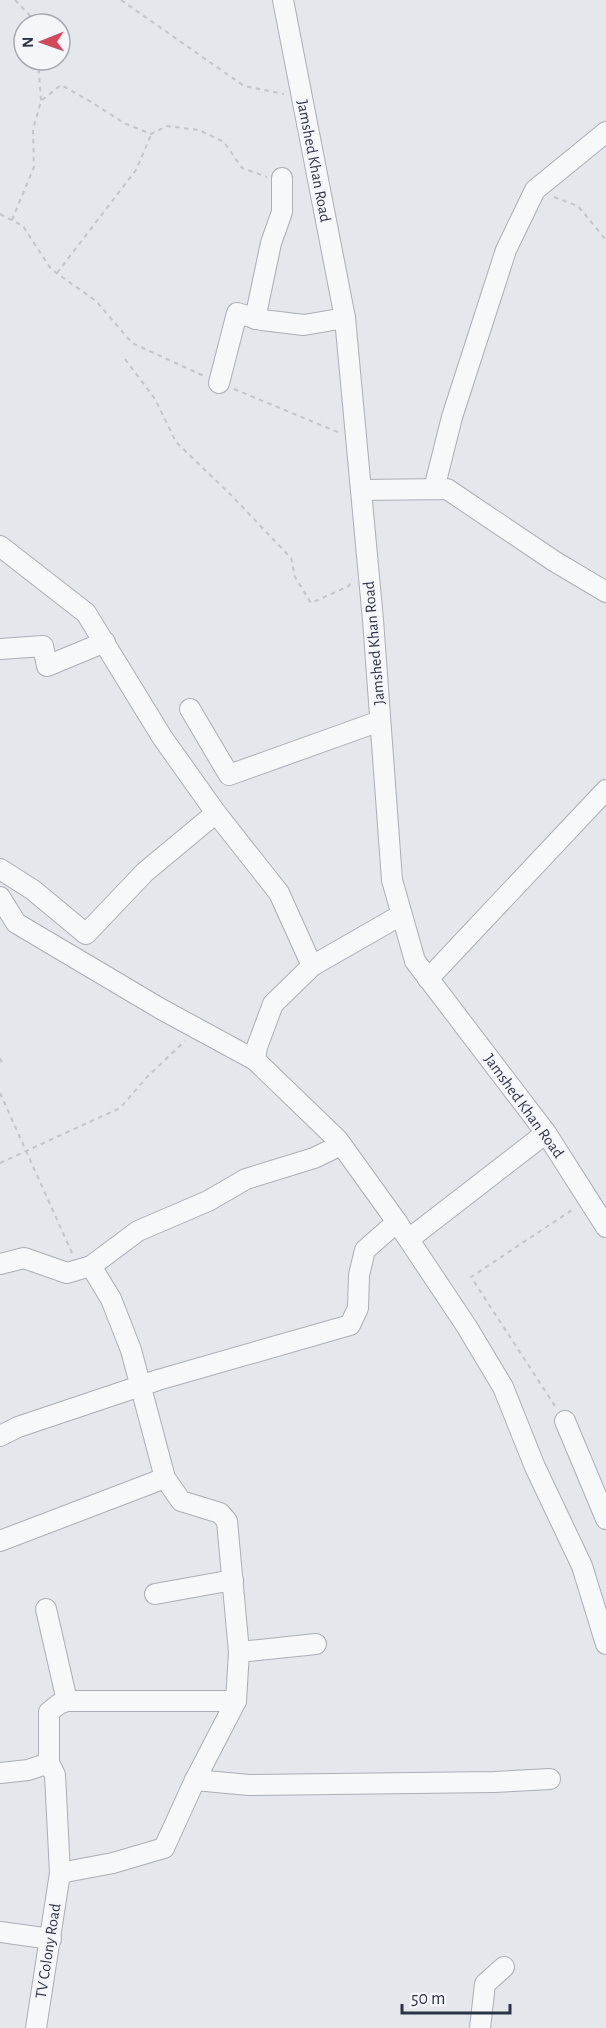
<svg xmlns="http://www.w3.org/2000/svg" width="606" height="2028" viewBox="0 0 606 2028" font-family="'Alegreya Sans',sans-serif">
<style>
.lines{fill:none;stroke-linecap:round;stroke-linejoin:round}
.minor-casing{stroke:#a9aeb7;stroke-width:22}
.path{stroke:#c2c5cb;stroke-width:2;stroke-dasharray:4.5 4.5;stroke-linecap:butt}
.minor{stroke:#f7f8fa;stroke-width:20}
.labels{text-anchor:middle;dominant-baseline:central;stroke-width:4.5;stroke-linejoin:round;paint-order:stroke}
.street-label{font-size:16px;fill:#2b3445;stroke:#f4f6f9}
</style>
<rect width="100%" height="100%" fill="#e4e7ec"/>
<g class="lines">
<g class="minor-casing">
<g id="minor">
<path d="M283,0L345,318L373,620L392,880L415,961L546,1133L606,1227"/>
<path d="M255,319L271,243L282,212V178"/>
<path d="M219,383L237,313L262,320L304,325L345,318"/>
<path d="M434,489L452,417L506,250L535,190L606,132"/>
<path d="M361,490L447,489L554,561L606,592"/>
<path d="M0,546L86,613L162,737L216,813L279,893L312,966"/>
<path d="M0,649L43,646L47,666L105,642"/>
<path d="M190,709L229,775L380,721"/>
<path d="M0,869L33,890L86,934L145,872L216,813"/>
<path d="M0,897L16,923L161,1009L255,1060"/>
<path d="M428,979L606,790"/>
<path d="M397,1222L467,1327L503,1387L535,1467L582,1566L606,1644"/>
<path d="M409,1239L546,1133"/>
<path d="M0,1264L24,1258L67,1273L91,1266L138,1231L208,1201L246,1179L314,1158L341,1145"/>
<path d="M565,1421L606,1519"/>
<path d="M0,1436L18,1427L158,1380L350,1325L358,1308L359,1275L365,1250L397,1222L338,1140L255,1060L257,1047L273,1004L312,966L401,915"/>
<path d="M0,1541L165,1478"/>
<path d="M155,1594L233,1580"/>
<path d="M46,1609L67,1701"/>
<path d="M239,1652L316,1644"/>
<path d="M0,1773L28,1770L49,1763"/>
<path d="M195,1780L249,1785L494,1782L550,1779"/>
<path d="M60,1873L113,1863L164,1848L195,1780L236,1701L239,1652L227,1521L220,1513L181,1501L165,1478L131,1350L111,1299L91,1266"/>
<path d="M0,1932L51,1939"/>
<path d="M36,2028L60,1873L55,1775L49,1763V1712L59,1704L67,1701H236"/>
<path d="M480,2028L485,1984L504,1967"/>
</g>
</g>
<g class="path">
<path d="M15,0L34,20L35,24"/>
<path d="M121,0L244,86L284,94"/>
<path d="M38,60L41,101"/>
<path d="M554,197L578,206L606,240"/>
<path d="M0,214L23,226L51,269L96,301L132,343L204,376"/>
<path d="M12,220L34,167L33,130L41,101L61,85L88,100L124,123L151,134L167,126L199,130L224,142L242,168L267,177"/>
<path d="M57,273L136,170L151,135"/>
<path d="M125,359L155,399L176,442L232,496L291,558L295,577L311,603L349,586L352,579"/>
<path d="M234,389L340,433"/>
<path d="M0,1058L2,1063L0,1065"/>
<path d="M0,1093L72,1253"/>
<path d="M0,1163L120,1108L148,1076L185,1041"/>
<path d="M555,1406L471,1277L575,1208"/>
</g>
<use href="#minor" class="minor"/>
</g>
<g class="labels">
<g class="street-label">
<text transform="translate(314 161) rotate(79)">Jamshed Khan Road</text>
<text transform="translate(374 643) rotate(-95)">Jamshed Khan Road</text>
<text transform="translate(524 1106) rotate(54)">Jamshed Khan Road</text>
<text transform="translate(48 1951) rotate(-81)">TV Colony Road</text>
</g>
</g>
<g transform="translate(42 42) rotate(269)"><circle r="28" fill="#f4f6f9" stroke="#a4a8b1" stroke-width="1.5"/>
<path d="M0-4.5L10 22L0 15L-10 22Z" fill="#d1495b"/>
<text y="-9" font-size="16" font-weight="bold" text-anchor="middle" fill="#2b3445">N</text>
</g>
<path d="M402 2004v9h108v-9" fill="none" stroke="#2b3445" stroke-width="3"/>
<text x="411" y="2004" font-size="18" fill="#2b3445" stroke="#f4f6f9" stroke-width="4.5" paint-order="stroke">50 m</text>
</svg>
